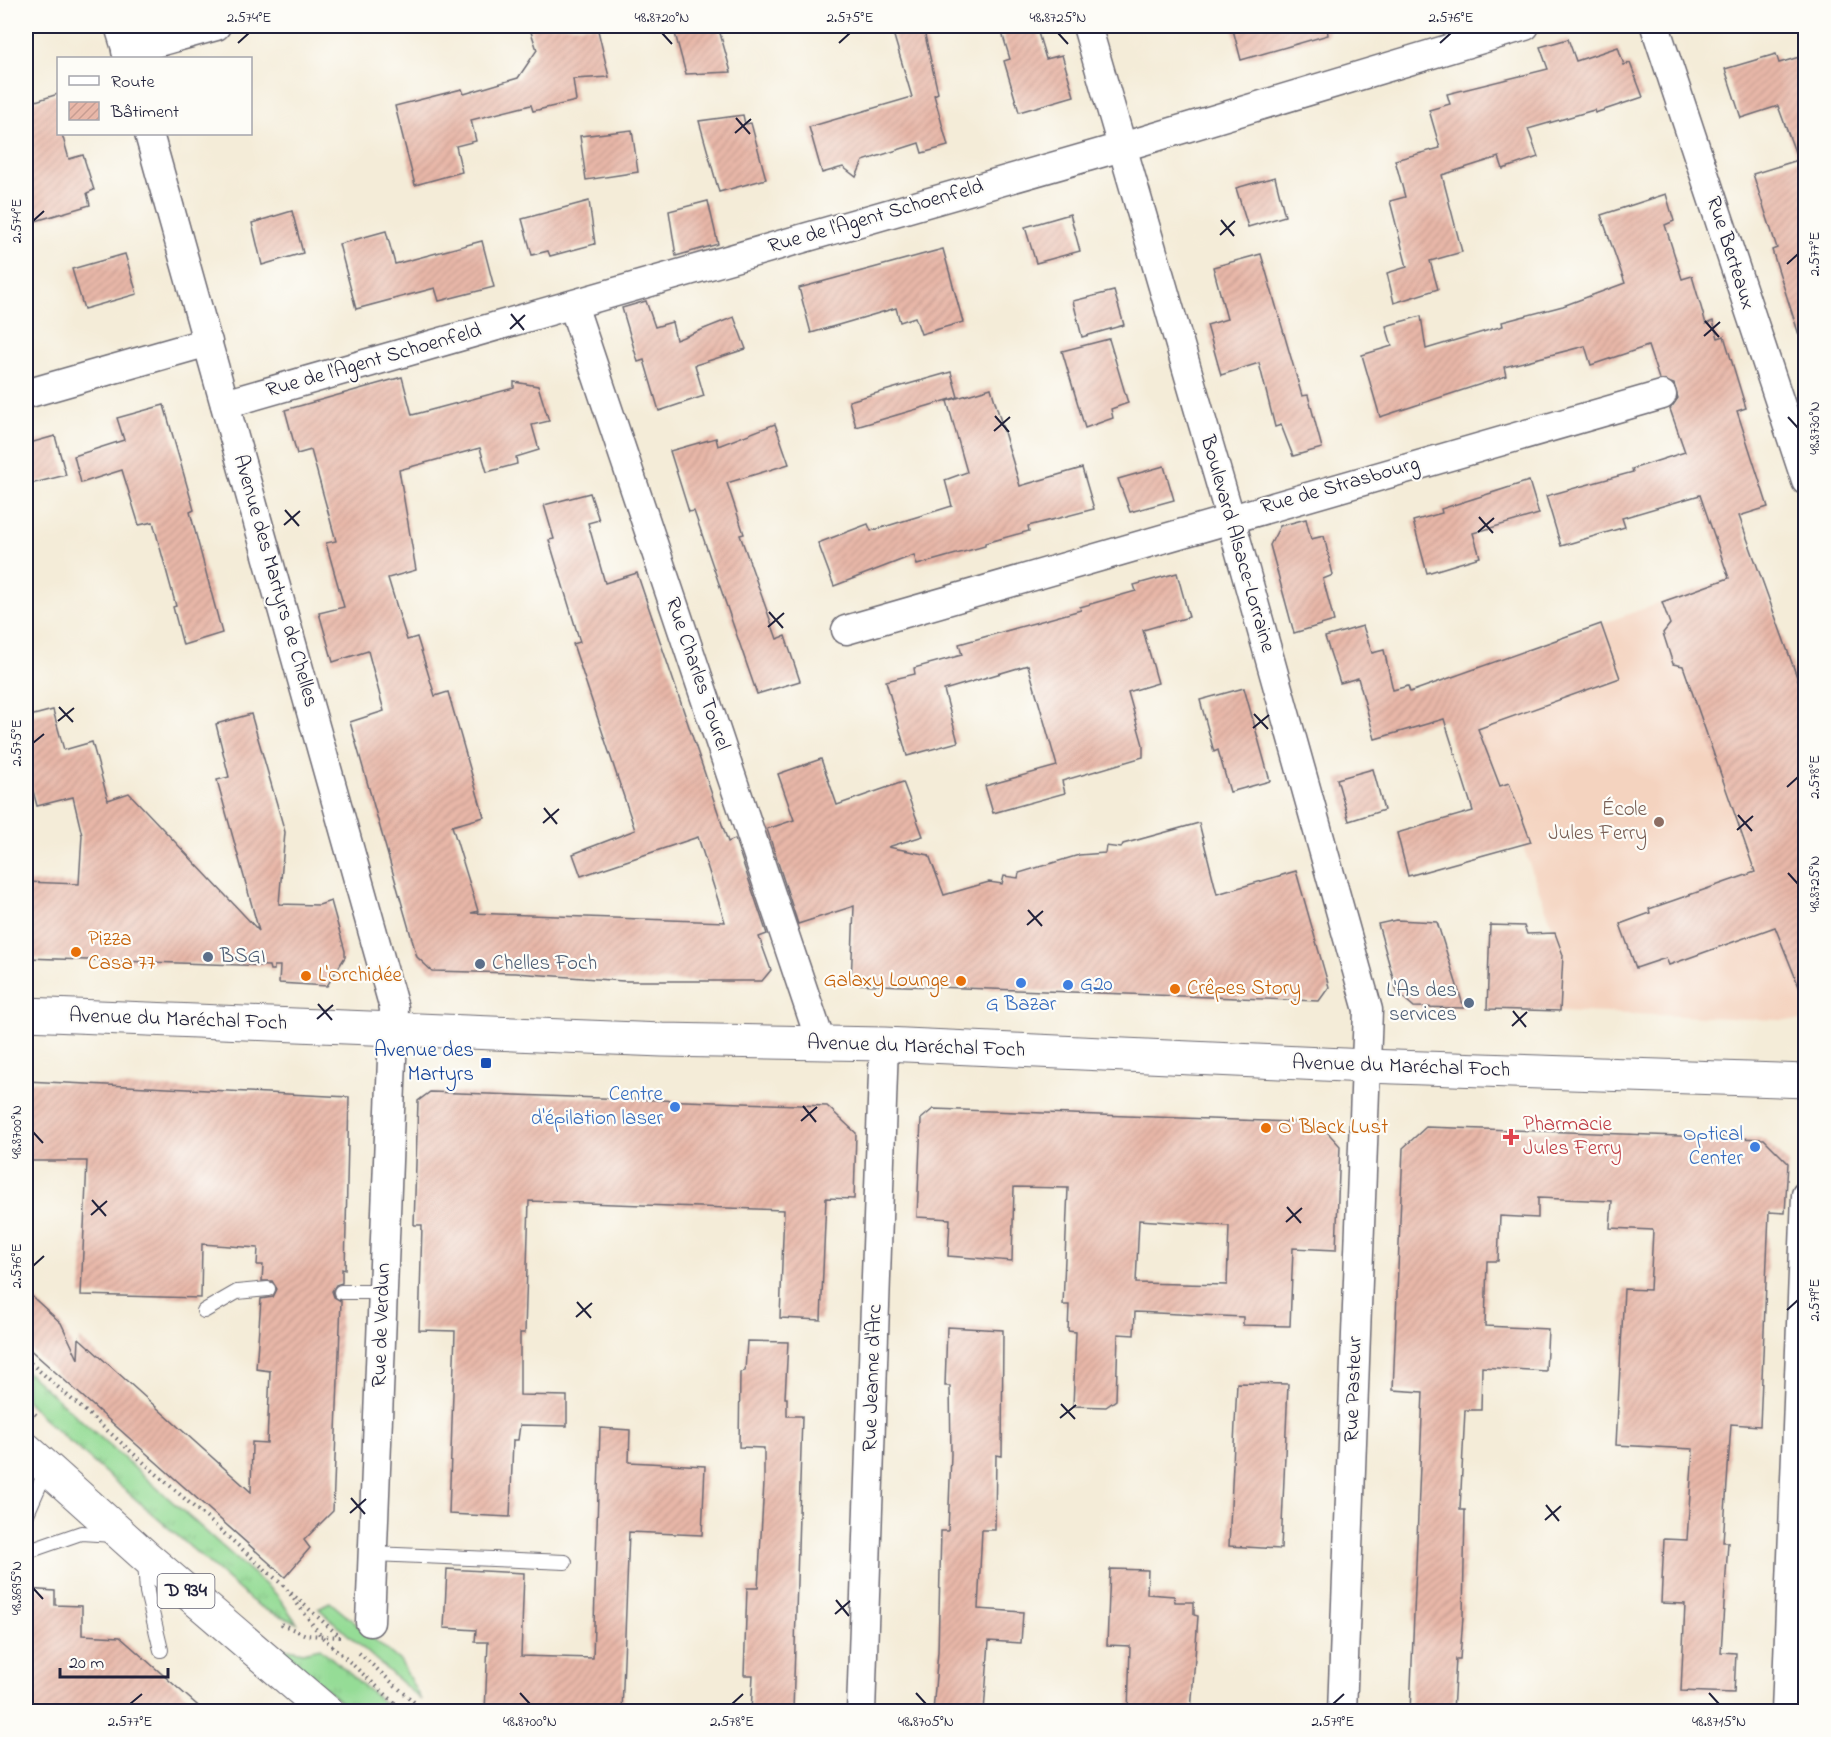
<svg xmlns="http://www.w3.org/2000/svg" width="1831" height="1737" viewBox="0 0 1831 1737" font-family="'Indie Flower',sans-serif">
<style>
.built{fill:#f4d3bf}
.grass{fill:url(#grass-tufts);stroke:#5c7f68;stroke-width:1.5}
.building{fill:url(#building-hatch);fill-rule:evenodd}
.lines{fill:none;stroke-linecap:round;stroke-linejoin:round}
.lane-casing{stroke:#6c6972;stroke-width:16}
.street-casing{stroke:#6c6972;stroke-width:31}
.secondary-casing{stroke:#6c6972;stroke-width:35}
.primary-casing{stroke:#6c6972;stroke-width:35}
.path{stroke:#6c6972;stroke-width:4;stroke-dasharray:1.5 4.5;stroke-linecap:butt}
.lane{stroke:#fff;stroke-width:14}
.street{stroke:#fff;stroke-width:28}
.secondary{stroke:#fff;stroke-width:33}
.primary{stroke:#fff;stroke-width:33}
.ticks{fill:none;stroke:#22223b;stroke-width:2}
.education-dot{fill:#8d6e63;stroke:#fdfcf7;stroke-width:2}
.food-dot{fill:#e8710a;stroke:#fdfcf7;stroke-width:2}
.service-dot{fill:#5c6f8a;stroke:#fdfcf7;stroke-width:2}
.shop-dot{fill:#3f7fe0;stroke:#fdfcf7;stroke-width:2}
.transit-dot{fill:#1a4fb4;stroke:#fdfcf7;stroke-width:2}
.health-dot{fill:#e0444e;stroke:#fdfcf7;stroke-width:2}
.labels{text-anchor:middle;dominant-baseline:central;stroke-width:4.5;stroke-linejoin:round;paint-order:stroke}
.shield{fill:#fdfcf7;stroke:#646373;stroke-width:1.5}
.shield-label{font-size:20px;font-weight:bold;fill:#22223b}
.street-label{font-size:21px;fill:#22223b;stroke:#fdfcf7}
.education-label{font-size:21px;fill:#785e54;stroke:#fdfcf7;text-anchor:end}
.food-label{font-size:21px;fill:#c56008;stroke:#fdfcf7;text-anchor:start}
.service-label{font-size:21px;fill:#4e5e75;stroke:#fdfcf7;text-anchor:start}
.shop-label{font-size:21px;fill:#366cbe;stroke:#fdfcf7;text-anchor:end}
.transit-label{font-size:21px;fill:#164399;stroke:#fdfcf7;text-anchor:end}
.health-label{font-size:21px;fill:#be3a42;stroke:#fdfcf7;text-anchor:start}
.neatline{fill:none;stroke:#22223b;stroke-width:2}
.ticks-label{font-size:15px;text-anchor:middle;fill:#22223b}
</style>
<defs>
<pattern id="grass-tufts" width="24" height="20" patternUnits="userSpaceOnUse" patternTransform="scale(1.5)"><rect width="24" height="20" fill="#95dc96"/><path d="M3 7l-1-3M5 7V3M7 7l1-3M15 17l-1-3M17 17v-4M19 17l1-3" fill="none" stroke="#80bc82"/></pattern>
<pattern id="building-hatch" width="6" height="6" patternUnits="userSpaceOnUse" patternTransform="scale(1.5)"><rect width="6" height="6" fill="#e8b7a8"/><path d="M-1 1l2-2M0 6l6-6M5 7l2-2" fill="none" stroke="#c79d92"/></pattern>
</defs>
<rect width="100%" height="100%" fill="#fdfcf7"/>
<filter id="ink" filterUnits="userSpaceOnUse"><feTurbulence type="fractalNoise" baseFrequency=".0167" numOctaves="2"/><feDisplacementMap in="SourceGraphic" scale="12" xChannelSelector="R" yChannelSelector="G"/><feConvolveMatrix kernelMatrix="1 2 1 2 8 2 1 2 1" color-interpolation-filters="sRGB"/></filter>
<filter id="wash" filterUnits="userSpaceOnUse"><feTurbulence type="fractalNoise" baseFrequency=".008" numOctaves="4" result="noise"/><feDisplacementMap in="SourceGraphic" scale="24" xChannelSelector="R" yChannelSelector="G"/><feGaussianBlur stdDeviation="1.35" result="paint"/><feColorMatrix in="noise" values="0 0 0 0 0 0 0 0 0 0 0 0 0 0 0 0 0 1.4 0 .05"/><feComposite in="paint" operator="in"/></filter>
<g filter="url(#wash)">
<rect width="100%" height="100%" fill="#f4ecd8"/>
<path class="built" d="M1729,578L1766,680L1805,667V696L1775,706L1805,792V1021L1560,1011L1563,955L1459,675Z"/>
<g class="grass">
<path d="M26,1371L277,1595L297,1623L266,1610L252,1601L45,1420L26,1400Z"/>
<path d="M330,1602L401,1662L421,1700L318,1608Z"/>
<path d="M279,1647L303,1652L320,1648L393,1711H351Z"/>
</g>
<g id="blocks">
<g class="building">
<path d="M529,26H597L609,77L573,79L576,101L533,111L531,105L471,120L476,141L456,146L462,172L415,185L395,106L462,89L464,94L518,78L537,50Z"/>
<path d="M673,26H718L731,72L686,74Z"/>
<path d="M891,26H923L938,93L934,95L948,146L922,153L919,143L863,161L856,177L843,167L822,173L809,127L912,97Z"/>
<path d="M1000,26H1036L1046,59L1062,55L1074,96L1019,112L1004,61L1010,59Z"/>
<path d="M1232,26H1327L1328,35L1241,60Z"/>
<path d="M1568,39L1576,61L1618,47L1624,65L1630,63L1643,97L1595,113L1594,110L1528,129L1538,157L1503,169L1499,157L1442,175L1462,252L1430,261L1438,289L1394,303L1387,273L1407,267L1390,201L1405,197L1395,160L1440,148L1429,110L1450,104L1447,94L1548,69L1540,47Z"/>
<path d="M1776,54L1779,63L1806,55V334L1799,335L1772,250L1777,248L1753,174L1798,160L1778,106L1741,118L1725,69Z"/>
<path d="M58,94V134H62L69,159L83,155L94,190L87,193L90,205L32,222L26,198V104Z"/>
<path d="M743,115L745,124L751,123L766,179L719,192L699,121Z"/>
<path d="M632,130L638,172L586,180L580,136Z"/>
<path d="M1275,177L1285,216L1248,227L1236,188Z"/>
<path d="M1666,194L1674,221L1665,225L1682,279L1692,276L1706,324L1713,321L1718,338L1724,336L1746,408L1737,411L1768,507L1739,516L1806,702L1804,999L1775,927L1669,965L1666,958L1636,968L1620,924L1650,913L1649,909L1755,872L1683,666L1673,664L1663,633L1670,624L1662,602L1729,578L1700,495L1622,518L1625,527L1561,546L1546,496L1633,472L1632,469L1685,452L1670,409L1678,398L1674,384L1659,379L1648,346L1591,365L1585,346L1504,367L1506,376L1380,417L1362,355L1392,346L1386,326L1421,316L1426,349L1503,326L1502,322L1563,306L1625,283L1601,215Z"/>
<path d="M589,201L595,244L550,256L548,251L532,255L522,219Z"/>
<path d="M708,201L718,244L676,256L669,211Z"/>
<path d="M292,211L303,253L262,265L252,223Z"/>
<path d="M1070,214L1080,251L1036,263L1025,227Z"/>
<path d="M386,231L395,264L482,241L494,287L439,301L435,288L356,309L339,244Z"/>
<path d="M943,249L963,322L921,334L915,317L900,322L896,308L811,333L799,288Z"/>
<path d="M125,254L137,294L84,309L72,269Z"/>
<path d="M1261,254L1302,396L1308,395L1322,448L1293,456L1281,425L1275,427L1259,363L1221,375L1207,325L1227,319L1213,267Z"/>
<path d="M1114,291L1124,325L1082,337L1073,301Z"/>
<path d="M646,301L655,327L672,322L676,340L734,317L746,349L695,365L704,396L659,411L644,360L638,362L622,308Z"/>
<path d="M1109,339L1128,403L1111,409L1113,418L1085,428L1062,351Z"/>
<path d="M951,372L958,397L856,427L849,401Z"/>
<path d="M402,377L412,415L514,388V382L538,386L549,421L532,425L539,450L516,457L517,464L487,472L480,448L399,470L416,570L388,578L407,640L417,637L435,696L448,692L484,817L452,826L478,911L471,913L725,922L698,837L581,876L573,854L635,830L573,644L580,642L549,540L554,539L544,505L590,493L599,520L588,523L605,583L637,573L728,842L735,839L767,934L759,937L771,970L762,981H623L516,973L432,971L417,957L350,722L384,711L368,651L333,662L319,613L344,607L326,543L336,541L311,450L297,454L285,410Z"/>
<path d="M991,388L1020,486L1082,468L1094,509L1028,526L1029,531L985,543V546L917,565L914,555L834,586L818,543L868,524L871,531L952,506L945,480L967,472L947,401Z"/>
<path d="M164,405L194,510L190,512L222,633L183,645L173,607L176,606L153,522L139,525L122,470L81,483L74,456L124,440L117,418Z"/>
<path d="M775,424L789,464L727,483L744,534L740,535L777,639L785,636L800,681L757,694L694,511L689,512L670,451L716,438L718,446Z"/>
<path d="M55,436L66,475L26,485V444Z"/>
<path d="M1164,466L1174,500L1130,512L1118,479Z"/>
<path d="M1529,481L1539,514L1473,533L1480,557L1427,573L1413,521L1442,513L1441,509Z"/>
<path d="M1306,519L1311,539L1324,536L1333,575L1323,579L1334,621L1294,633L1270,545L1280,526Z"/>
<path d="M1177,573L1189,617L1143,630L1158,683L1128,692L1143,745V757L1062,781L1065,793L993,813L985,786L1057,766L1028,665L944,690L958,742L907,756L886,681L915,674L914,668L962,655L959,644L1081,610L1080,607L1136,591L1134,585Z"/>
<path d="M1601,624L1620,678L1478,729L1500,786L1509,783L1531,842L1408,876L1397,833L1473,811L1444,719L1375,739L1358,678L1340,683L1325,637L1363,626L1372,653L1384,650L1393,690L1408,686L1410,692Z"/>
<path d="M1244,688L1270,781L1230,792L1218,750L1214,752L1200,700Z"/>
<path d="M53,710L64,750L92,742L108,800L129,793L259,931L217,780L229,777L216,724L251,714L285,832L279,904L319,905L331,901L345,951V957L327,986L279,983L280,966H274V970H270L269,966L26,958V882L79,884L82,835L73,797L37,806L26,765V717Z"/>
<path d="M821,759L837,805L903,782L923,836L888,847L929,855L944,895L989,882L1002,884L1004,876L1018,878L1019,873L1079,855L1105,853L1106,846L1121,848L1123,844L1199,823L1217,894L1296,871L1329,987L1319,1001L851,984L854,906L798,924L767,829L794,820L778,774Z"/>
<path d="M1373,769L1384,810L1349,821L1337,779Z"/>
<path d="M1396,920L1437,922L1464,1008L1414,1007L1397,992L1378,924Z"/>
<path d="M1490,925L1524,926L1527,934L1555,933L1563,955L1560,1011L1487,1009Z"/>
<path d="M26,1081L349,1097L345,1270L342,1269V1283L336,1285L332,1291L334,1297L341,1301L333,1511L304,1540L310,1548L285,1577L26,1346V1291L61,1323L78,1359L79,1338L251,1492L252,1442L267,1443L270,1371L256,1369L261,1299L273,1297L277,1289L272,1281H262L263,1265H257L258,1248L202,1244L201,1298L81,1295L87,1161H26Z"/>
<path d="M430,1092L827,1106L856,1133L854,1199L826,1198L821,1320L780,1318L784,1210L529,1201L525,1333H520V1395L567,1396V1426L520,1425L518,1440H513L510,1517L449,1514L455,1331L419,1330L422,1225H414L418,1101Z"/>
<path d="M933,1109L1319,1123L1340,1146L1336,1250L1293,1248L1290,1326L1243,1325V1317L1135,1312L1134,1335L1118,1334L1116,1400L1106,1407L1073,1406L1076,1332L1068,1331L1069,1305H1063L1068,1188L1014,1187L1012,1261L948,1256L950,1219L917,1217L921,1119ZM1139,1220L1229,1226L1227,1285L1136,1283Z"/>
<path d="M1426,1127L1764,1139L1788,1163L1785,1213L1769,1212L1760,1426L1731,1424L1723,1542H1728L1721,1652L1736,1653L1734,1693L1681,1691L1685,1604L1661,1603L1664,1539L1687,1540L1693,1449L1616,1445L1624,1289L1650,1290L1653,1230L1610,1228L1612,1201L1538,1198V1218L1500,1216L1498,1261H1487L1485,1326L1548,1329L1546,1371L1482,1367L1481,1410H1465L1460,1510H1465L1463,1616L1460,1659H1456L1453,1712H1410L1423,1392L1393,1390L1403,1148Z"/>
<path d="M947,1327L1003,1330L1002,1456L996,1455L995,1530H982L978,1609L1023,1612L1021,1643L989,1641L984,1712H933L938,1652L941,1531H948L951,1454L950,1386H945Z"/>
<path d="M747,1341L788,1342L785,1398H787V1416H802L793,1712H751L753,1675H744L747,1588H758L764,1483V1448L739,1447L740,1372L745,1371Z"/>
<path d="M1237,1383L1288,1384L1281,1549L1229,1546Z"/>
<path d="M600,1428L630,1430L629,1462L705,1466L702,1535L629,1532L622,1712H485L488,1642H475L476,1630L444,1628L447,1569L524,1573L521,1656L593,1658Z"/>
<path d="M1110,1569L1148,1570L1147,1594L1174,1596L1175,1602H1194V1615L1198,1616L1191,1712H1128L1130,1646L1107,1645Z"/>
<path d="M26,1589L55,1591V1605L82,1606V1635L120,1637L205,1712H26Z"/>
</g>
</g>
</g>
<g filter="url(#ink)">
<use href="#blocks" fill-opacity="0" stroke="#6c6972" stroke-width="1.5"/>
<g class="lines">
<g class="lane-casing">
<g id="lane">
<path d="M341,1292H383"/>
<path d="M204,1311L237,1292L268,1289"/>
<path d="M26,1516L47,1468"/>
<path d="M26,1552L81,1533L113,1535"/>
<path d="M373,1554L565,1562"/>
<path d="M145,1561L147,1592L161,1650"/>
</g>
</g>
<g class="street-casing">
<g id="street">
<path d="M119,26L129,58"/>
<path d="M1087,26L1230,517L1368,1010L1342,1712"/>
<path d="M1655,26L1806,481"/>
<path d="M126,51L216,26"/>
<path d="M149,134L394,1008L370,1622"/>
<path d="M573,305L821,1043"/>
<path d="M26,394L208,342"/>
<path d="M225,404L1139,142L1525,26"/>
<path d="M846,630L1662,395"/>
<path d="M861,1712L884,1044"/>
<path d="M1786,1712L1806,1195"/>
</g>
</g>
<g class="secondary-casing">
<path id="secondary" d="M26,1014L662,1040L884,1044L1366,1066L1806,1081"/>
</g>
<g class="primary-casing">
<path id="primary" d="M26,1449L144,1555L327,1712"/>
</g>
<g class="path">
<path d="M26,1359L285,1587L321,1636L405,1712"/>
<path d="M26,1406L36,1415"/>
<path d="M291,1593L339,1636"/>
<path d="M281,1624L306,1635L340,1637"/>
<path d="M359,1653L425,1712"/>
</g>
<use href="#lane" class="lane"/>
<use href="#street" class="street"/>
<use href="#secondary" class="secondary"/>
<use href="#primary" class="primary"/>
</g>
</g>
<path class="ticks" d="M662,33L672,44M1058,33L1068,44M238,43L249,33M839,43L850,33M1440,43L1451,33M736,118L750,134M735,133L751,119M1221,220L1234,236M33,221L44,211M1220,235L1235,221M1787,264L1798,254M511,314L524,330M1705,321L1719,337M510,329L525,315M1704,336L1720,322M995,416L1009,432M1788,417L1798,428M994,431L1010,417M285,510L299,526M1479,517L1493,533M284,525L300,511M1478,532L1494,518M769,612L783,628M768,627L784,613M59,707L73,722M1254,714L1268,729M58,721L74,708M1253,728L1269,715M33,743L44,734M1787,787L1798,777M544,808L557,824M1738,815L1752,831M543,823L559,809M1737,830L1753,816M1788,873L1798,884M1028,910L1042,926M1027,925L1043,911M318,1004L332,1020M1513,1011L1526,1027M317,1019L333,1005M1512,1026L1527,1012M803,1106L816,1122M801,1121L817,1107M33,1132L43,1143M92,1200L106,1216M1287,1207L1301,1223M91,1215L107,1201M1286,1222L1302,1208M33,1266L44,1256M577,1302L591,1318M1787,1310L1798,1300M576,1317L592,1303M1061,1404L1075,1419M1060,1418L1076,1405M351,1498L365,1514M1546,1505L1559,1521M350,1513L366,1499M1545,1520L1561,1506M33,1588L43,1599M836,1600L849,1616M835,1614L850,1601M520,1693L530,1704M916,1693L926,1704M1709,1693L1719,1704M130,1704L142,1694M732,1704L743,1694M1333,1704L1344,1694"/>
<circle class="education-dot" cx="1659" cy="822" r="6"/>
<g class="food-dot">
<circle cx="76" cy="952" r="6"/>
<circle cx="306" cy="976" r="6"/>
<circle cx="961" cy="981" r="6"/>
<circle cx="1175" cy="989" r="6"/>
<circle cx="1266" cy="1128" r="6"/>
</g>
<g class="service-dot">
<circle cx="208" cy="957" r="6"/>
<circle cx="480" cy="964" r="6"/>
<circle cx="1469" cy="1003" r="6"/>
</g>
<g class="shop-dot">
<circle cx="1021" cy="983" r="6"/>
<circle cx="1068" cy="985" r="6"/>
<circle cx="675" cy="1107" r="6"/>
<circle cx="1755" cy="1147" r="6"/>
</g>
<rect class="transit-dot" x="480" y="1057" width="12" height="12" rx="3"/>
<path class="health-dot" d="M1508 1128h6v6h6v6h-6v6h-6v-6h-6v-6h6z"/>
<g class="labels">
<rect class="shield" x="157.5" y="1574" width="57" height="34" rx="4.5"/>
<g class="shield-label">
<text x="186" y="1591">D 934</text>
</g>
<g class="street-label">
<text transform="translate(876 217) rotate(-16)">Rue de l'Agent Schoenfeld</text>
<text transform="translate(1730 253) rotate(72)">Rue Berteaux</text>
<text transform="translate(374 361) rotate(-16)">Rue de l'Agent Schoenfeld</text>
<text transform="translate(1340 486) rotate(-16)">Rue de Strasbourg</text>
<text transform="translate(1237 544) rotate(74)">Boulevard Alsace-Lorraine</text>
<text transform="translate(275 581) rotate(74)">Avenue des Martyrs de Chelles</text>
<text transform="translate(697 674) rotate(71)">Rue Charles Tourel</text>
<text transform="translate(178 1020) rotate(2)">Avenue du Maréchal Foch</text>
<text transform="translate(916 1047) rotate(2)">Avenue du Maréchal Foch</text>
<text transform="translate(1401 1067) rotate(2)">Avenue du Maréchal Foch</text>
<text transform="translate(382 1325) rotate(-88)">Rue de Verdun</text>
<text transform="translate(873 1378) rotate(-88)">Rue Jeanne d'Arc</text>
<text transform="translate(1354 1389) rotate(-88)">Rue Pasteur</text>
</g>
<g class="education-label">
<text x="1647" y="810">École<tspan x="1647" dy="24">Jules Ferry</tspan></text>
</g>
<g class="food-label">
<text x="88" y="940">Pizza<tspan x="88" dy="24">Casa 77</tspan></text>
<text x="318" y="976">L'Orchidée</text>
<text x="949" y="981" text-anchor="end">Galaxy Lounge</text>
<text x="1187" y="989">Crêpes Story</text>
<text x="1278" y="1128">O' Black Lust</text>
</g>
<g class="service-label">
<text x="220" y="957">BSGI</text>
<text x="492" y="964">Chelles Foch</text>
<text x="1457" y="991" text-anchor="end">L'As des<tspan x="1457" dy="24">services</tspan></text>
</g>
<g class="shop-label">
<text x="1080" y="985" text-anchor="start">G20</text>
<text x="1021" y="1005" text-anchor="middle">G Bazar</text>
<text x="663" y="1095">Centre<tspan x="663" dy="24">d'épilation laser</tspan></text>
<text x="1743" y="1135">Optical<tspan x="1743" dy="24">Center</tspan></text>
</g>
<g class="transit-label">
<text x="474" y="1051">Avenue des<tspan x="474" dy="24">Martyrs</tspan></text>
</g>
<g class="health-label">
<text x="1523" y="1125">Pharmacie<tspan x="1523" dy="24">Jules Ferry</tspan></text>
</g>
</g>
<rect width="1831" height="1737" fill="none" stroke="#fdfcf7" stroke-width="66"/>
<rect x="57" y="57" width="195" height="78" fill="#fdfcf7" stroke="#a5a5ac" stroke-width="1.5"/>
<rect x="69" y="76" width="30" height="9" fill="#ffffff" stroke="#a5a5ac" stroke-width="1.5"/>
<text x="111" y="87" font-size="18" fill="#22223b">Route</text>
<rect x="69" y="102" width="30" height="18" fill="url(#building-hatch)" stroke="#a5a5ac" stroke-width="1.5"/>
<text x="111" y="117" font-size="18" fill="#22223b">Bâtiment</text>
<path d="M60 1668v9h108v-9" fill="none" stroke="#22223b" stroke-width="3"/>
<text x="69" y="1668" font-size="18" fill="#22223b" stroke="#fdfcf7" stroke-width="4.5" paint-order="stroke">20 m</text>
<rect x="33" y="33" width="1765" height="1671" class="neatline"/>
<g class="ticks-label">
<text x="249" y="22">2.574°E</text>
<text x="662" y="22">48.8720°N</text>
<text x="850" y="22">2.575°E</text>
<text x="1058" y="22">48.8725°N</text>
<text x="1451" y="22">2.576°E</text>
<text transform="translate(16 221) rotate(-90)" y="5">2.574°E</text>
<text transform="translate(1814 254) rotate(-90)" y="5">2.577°E</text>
<text transform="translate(1814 428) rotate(-90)" y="5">48.8730°N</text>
<text transform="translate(16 743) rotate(-90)" y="5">2.575°E</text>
<text transform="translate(1814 777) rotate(-90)" y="5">2.578°E</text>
<text transform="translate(1814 884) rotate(-90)" y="5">48.8725°N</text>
<text transform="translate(16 1132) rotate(-90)" y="5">48.8700°N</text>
<text transform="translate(16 1266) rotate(-90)" y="5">2.576°E</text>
<text transform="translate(1814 1300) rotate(-90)" y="5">2.579°E</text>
<text transform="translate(16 1588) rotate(-90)" y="5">48.8695°N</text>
<text x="130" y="1726">2.577°E</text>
<text x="530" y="1726">48.8700°N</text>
<text x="732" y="1726">2.578°E</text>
<text x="926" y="1726">48.8705°N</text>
<text x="1333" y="1726">2.579°E</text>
<text x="1719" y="1726">48.8715°N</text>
</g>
</svg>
